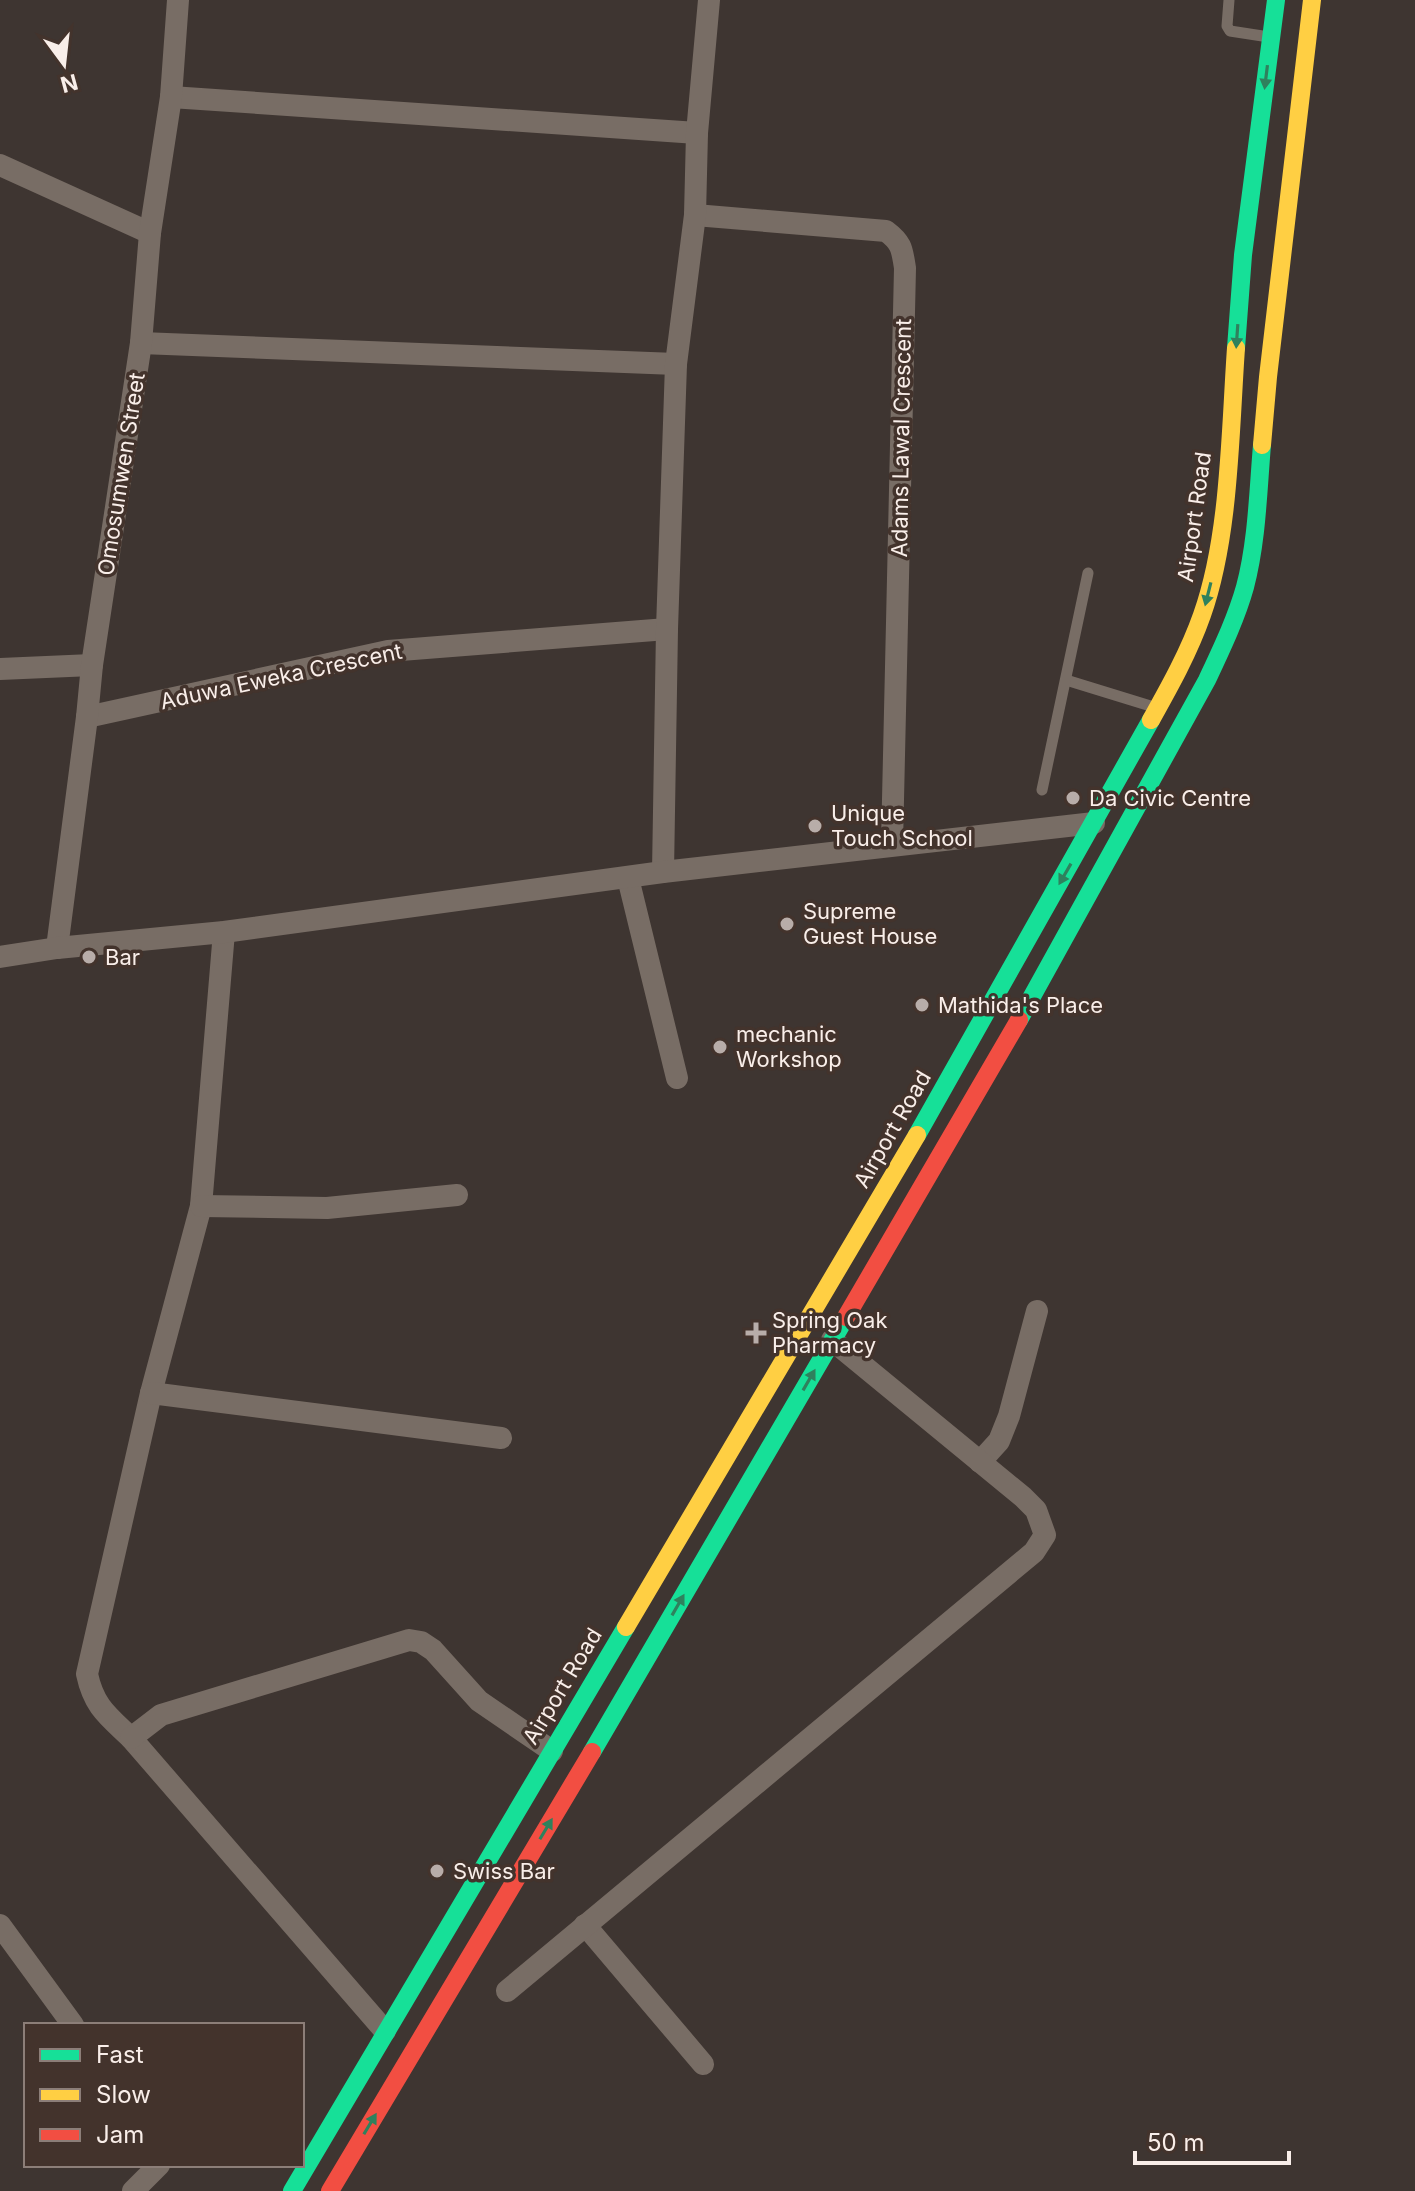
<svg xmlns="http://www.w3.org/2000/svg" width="1415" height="2191" viewBox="0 0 1415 2191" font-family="Inter,sans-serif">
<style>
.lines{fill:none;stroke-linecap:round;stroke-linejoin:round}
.lane{stroke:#786d65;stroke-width:11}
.street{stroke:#786d65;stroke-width:22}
.fast{stroke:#16e098;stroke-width:18}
.slow{stroke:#ffcf43;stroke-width:18}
.jam{stroke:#f24e42;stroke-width:18}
.oneway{fill:#2f815d}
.poi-dot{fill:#b8ada9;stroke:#43332c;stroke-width:3}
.labels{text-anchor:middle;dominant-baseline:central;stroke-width:7;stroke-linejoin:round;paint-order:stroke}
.street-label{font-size:22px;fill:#f9eee9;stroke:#43332c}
.poi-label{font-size:22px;fill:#f9eee9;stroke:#43332c;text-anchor:start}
</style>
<rect width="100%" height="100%" fill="#3e3531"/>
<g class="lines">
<g class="lane">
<path d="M1229,0L1227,26L1230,31L1269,37"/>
<path d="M1066,680L1157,708"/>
<path d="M1042,790L1088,573"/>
</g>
<g class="street">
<path d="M171,97L697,133"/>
<path d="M0,165L150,233"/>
<path d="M695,215L886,231C902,243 902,249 905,268L892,844"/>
<path d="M141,343L676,364"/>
<path d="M0,669L92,665"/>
<path d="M87,717L388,651L667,629"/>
<path d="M663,872L667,629L676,364L695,215L697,133L709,0"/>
<path d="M628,878L677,1078"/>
<path d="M224,932L201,1206L151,1393L87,1674C94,1707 108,1716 131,1738L385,2031"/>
<path d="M57,948L87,717L92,665L141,343L150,233L171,97L178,0"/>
<path d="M0,957L57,948L224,932L663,872L1094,823"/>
<path d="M201,1206L327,1208L457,1195"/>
<path d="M151,1393L501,1438"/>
<path d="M980,1462L999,1441L1009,1416L1037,1311"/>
<path d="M131,1738L161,1715L409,1640L421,1642L433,1650L479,1701L552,1751"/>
<path d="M0,1925L73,2025"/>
<path d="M585,1925L703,2064"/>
<path d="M507,1991L1034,1552L1045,1535L1036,1510L1023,1497L832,1340"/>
<path d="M133,2191L159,2165"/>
</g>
<g class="fast">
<path d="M1236,348L1243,255L1276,0"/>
<path d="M1019,1020L1207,680C1221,650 1236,619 1245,587C1257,542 1258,492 1262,445"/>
<path d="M917,1135L1151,720"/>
<path d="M592,1752L846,1317"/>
<path d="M292,2191L626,1627"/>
</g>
<g class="slow">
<path d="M1262,445L1268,377L1312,0"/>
<path d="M1151,720C1170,686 1189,652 1202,615C1230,536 1230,432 1236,348"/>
<path d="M626,1627L917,1135"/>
</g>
<g class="jam">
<path d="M846,1317L1019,1020"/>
<path d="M330,2191L592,1752"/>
</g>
</g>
<defs><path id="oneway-solid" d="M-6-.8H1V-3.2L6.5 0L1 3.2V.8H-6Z" transform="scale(2)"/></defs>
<g class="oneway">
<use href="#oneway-solid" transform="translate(1266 77) rotate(97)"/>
<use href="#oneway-solid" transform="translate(1237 336) rotate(94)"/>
<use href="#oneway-solid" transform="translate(1208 594) rotate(104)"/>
<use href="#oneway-solid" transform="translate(1065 874) rotate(120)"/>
<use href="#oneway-solid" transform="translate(809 1380) rotate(-60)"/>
<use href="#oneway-solid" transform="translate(678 1605) rotate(-60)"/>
<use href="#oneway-solid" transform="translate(546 1829) rotate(-59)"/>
<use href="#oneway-solid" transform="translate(370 2124) rotate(-59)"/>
</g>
<g class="poi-dot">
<circle cx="1073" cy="798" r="8"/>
<circle cx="815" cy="826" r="8"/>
<circle cx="787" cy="924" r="8"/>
<circle cx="89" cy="957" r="8"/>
<circle cx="922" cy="1005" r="8"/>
<circle cx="720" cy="1047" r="8"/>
<path d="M752 1321h8v8h8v8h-8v8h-8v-8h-8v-8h8z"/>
<circle cx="437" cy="1871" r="8"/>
</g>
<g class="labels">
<g class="street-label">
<text transform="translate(901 438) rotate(-89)">Adams Lawal Crescent</text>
<text transform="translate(121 474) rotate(-81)">Omosumwen Street</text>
<text transform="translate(1194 517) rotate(-82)">Airport Road</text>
<text transform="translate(281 676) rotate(-12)">Aduwa Eweka Crescent</text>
<text transform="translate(892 1129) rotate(-60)">Airport Road</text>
<text transform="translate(562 1686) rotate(-59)">Airport Road</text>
</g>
<g class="poi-label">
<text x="1089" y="798">Da Civic Centre</text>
<text x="831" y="813">Unique<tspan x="831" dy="25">Touch School</tspan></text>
<text x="803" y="911">Supreme<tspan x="803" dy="25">Guest House</tspan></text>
<text x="105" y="957">Bar</text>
<text x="938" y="1005">Mathida's Place</text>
<text x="736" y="1034">mechanic<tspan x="736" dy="25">Workshop</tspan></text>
<text x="772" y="1320">Spring Oak<tspan x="772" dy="25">Pharmacy</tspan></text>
<text x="453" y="1871">Swiss Bar</text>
</g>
</g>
<rect x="24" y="2023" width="280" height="144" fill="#43332c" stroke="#8c7e78" stroke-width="2"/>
<rect x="40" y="2049" width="40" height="12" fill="#16e098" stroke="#8c7e78" stroke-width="2"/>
<text x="96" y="2063" font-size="24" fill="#f9eee9">Fast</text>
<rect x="40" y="2089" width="40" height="12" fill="#ffcf43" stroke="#8c7e78" stroke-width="2"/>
<text x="96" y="2103" font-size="24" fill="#f9eee9">Slow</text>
<rect x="40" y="2129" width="40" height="12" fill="#f24e42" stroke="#8c7e78" stroke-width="2"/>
<text x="96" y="2143" font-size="24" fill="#f9eee9">Jam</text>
<g transform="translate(64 64) rotate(165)" stroke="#43332c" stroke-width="6" paint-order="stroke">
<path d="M0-6L14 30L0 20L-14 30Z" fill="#f9eee9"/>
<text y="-12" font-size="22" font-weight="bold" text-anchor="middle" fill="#f9eee9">N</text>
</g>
<path d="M1135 2151v12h154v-12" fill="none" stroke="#f9eee9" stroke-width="4"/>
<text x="1147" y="2151" font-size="24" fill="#f9eee9" stroke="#43332c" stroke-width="6" paint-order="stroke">50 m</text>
</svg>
